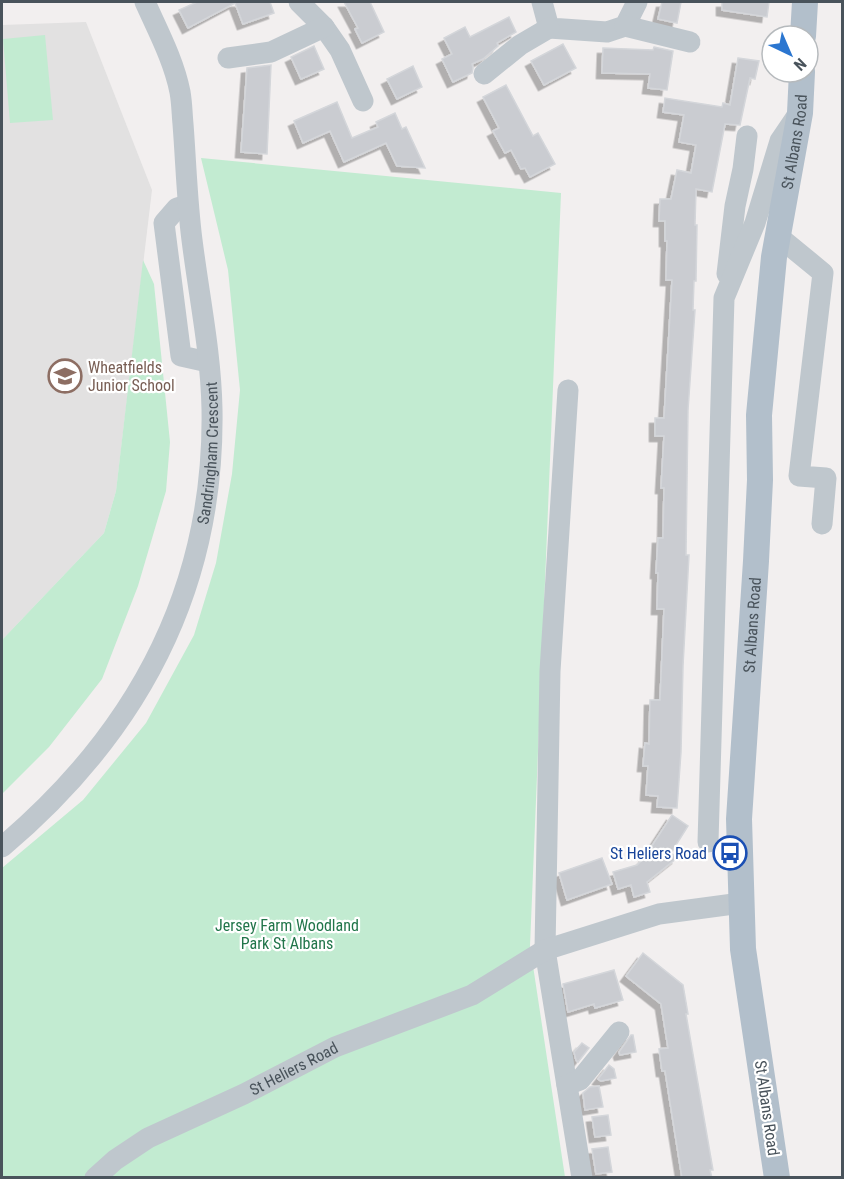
<svg xmlns="http://www.w3.org/2000/svg" width="844" height="1179" viewBox="0 0 844 1179" font-family="'Roboto Condensed',sans-serif">
<style>
.education{fill:#e2e1e1}
.green{fill:#c2ebd1}
.building{fill:#caccd1;stroke:#d4d6da;stroke-width:1.5;filter:url(#shadow)}
.lines{fill:none;stroke-linecap:round;stroke-linejoin:round}
.minor{stroke:#bfc7cd;stroke-width:21}
.major{stroke:#b2bfcb;stroke-width:26}
.labels{text-anchor:middle;dominant-baseline:central;stroke-width:4.5;stroke-linejoin:round;paint-order:stroke}
.street-label{font-size:16px;fill:#49535b;stroke:#fff}
.education-label{font-size:16px;fill:#785e54;stroke:#fff;text-anchor:start}
.transit-label{font-size:16px;fill:#164399;stroke:#fff;text-anchor:end}
.park-label{font-size:16px;fill:#21754a;stroke:#fff}
</style>
<defs>
<filter id="shadow"><feDropShadow dx="-5.5" dy="5.5" stdDeviation="0" flood-color="#0004"/></filter>
</defs>
<rect width="100%" height="100%" fill="#f2efef"/>
<path class="education" d="M86,22L152,190L116,491L104,533L2,640V25Z"/>
<g class="green">
<path d="M45,35L53,120L10,123L3,39Z"/>
<path d="M201,158L561,193L530,946L565,1177L2,1178V868L83,800L146,723L194,635L216,563L232,474L240,390L228,270Z"/>
<path d="M143,260L154,284L170,442L166,491L138,586L102,679L49,747L2,794V640L104,533L116,491Z"/>
</g>
<g class="building">
<path d="M197,2H270L274,13L243,24L235,3L188,28L179,10Z"/>
<path d="M344,2H370L384,32L362,43L355,29L358,28Z"/>
<path d="M662,2H681L677,23L658,19Z"/>
<path d="M722,2H769L767,17L722,10Z"/>
<path d="M509,17L516,32L497,43L498,46L483,59L472,64L473,68L472,73L453,82L442,59L452,54L444,38L465,27L470,37Z"/>
<path d="M563,44L576,68L544,85L531,61Z"/>
<path d="M314,46L324,69L301,79L291,57Z"/>
<path d="M654,47L673,51L667,90L648,88L650,74L602,73L603,48L653,50Z"/>
<path d="M738,58L759,61L755,79L750,78L740,125L725,124L712,192L696,189L695,225H697L696,281H694L693,310H695L688,410L686,555H689L683,666L681,752L677,808L657,807L658,796L646,795L648,766H643L645,743L649,744L650,700H660L664,609H657L658,573H656L658,538H663L664,488H661L664,436H655V418H664L672,280H666L667,241H665V221H659L660,199H671L677,170L691,173L696,145L679,142L684,115L663,112L665,98L722,107L723,103L730,105Z"/>
<path d="M271,65L267,154L241,152L247,68Z"/>
<path d="M413,66L422,87L397,99L387,79Z"/>
<path d="M506,85L533,136L538,133L555,164L530,177L525,168L521,169L511,150L505,153L493,131L499,128L483,97Z"/>
<path d="M337,102L352,138L378,127L376,122L395,113L402,129L406,127L425,168L397,166L386,143L344,162L330,131L303,143L294,121Z"/>
<path d="M672,815L688,826L671,853L677,858L647,882L650,892L634,897L631,885L618,889L613,872L637,865L644,858Z"/>
<path d="M602,858L612,884L567,900L559,873Z"/>
<path d="M643,953L683,985L688,1014H686L713,1170H710L712,1178H682L665,1071H662L659,1049L668,1048L661,1004L626,976Z"/>
<path d="M614,970L623,1000L595,1008L594,1004L568,1012L563,984Z"/>
<path d="M631,1035H633L636,1052L620,1055L619,1052Z"/>
<path d="M582,1043L589,1048L578,1062L576,1060L574,1052Z"/>
<path d="M609,1065L614,1069L616,1078L601,1081L598,1079Z"/>
<path d="M599,1086L603,1107L585,1110L583,1093L590,1087Z"/>
<path d="M608,1115L611,1135L595,1137L592,1117Z"/>
<path d="M608,1147L612,1172L596,1174L592,1149Z"/>
</g>
<g class="lines">
<g class="minor">
<path d="M299,2L324,27L340,50L363,101"/>
<path d="M542,2L549,28L607,32L625,26L637,2"/>
<path d="M625,26L690,42"/>
<path d="M228,58L271,52L324,27"/>
<path d="M484,74L520,45L549,28"/>
<path d="M187,205L177,208L164,223L181,356L208,362"/>
<path d="M778,236L823,273L799,476L826,478L822,524"/>
<path d="M727,274L735,206L743,169L747,136"/>
<path d="M568,390L550,671L545,950L582,1178"/>
<path d="M708,842L724,298L755,223L780,141L799,113"/>
<path id="s1" d="M2,847C137,733 215,589 212,409C211,353 199,296 192,240C187,201 186,163 183,124C182,114 182,103 180,92C174,61 158,31 145,2"/>
<path d="M567,1085L580,1080L619,1032"/>
<path id="s2" d="M95,1178L115,1160L148,1138L244,1094L335,1047L472,995L545,950L659,914L741,903"/>
</g>
<g class="major">
<path d="M803,36L805,2"/>
<path id="s3" d="M777,1178L743,949L739,819L756,561L760,480L759,415L774,257L800,113L802,72"/>
</g>
</g>
<defs>
<g id="school-ring" transform="scale(1.725)"><circle r="9.5" fill="#fff" stroke="#8d6e63" stroke-width="1.5"/><path d="M0-5L7-2L0 1L-7-2ZM-4 1L0 2.5L4 1V4Q0 6-4 4Z" fill="#8d6e63"/></g>
<g id="bus-ring" transform="scale(1.725)"><circle r="9.5" fill="#fff" stroke="#1a4fb4" stroke-width="1.5"/><path d="M-5-6H5V4H4V6H2V4H-2V6H-4V4H-5ZM-3.5-4V0h7V-4ZM-3.5 1.2v1.5H-2V1.2ZM2 1.2v1.5H3.5V1.2Z" fill="#1a4fb4"/></g>
</defs>
<g fill-rule="evenodd">
<use href="#school-ring" x="65" y="376"/>
<use href="#bus-ring" x="730" y="853"/>
</g>
<g class="labels">
<g class="street-label">
<text stroke="none"><textPath href="#s3" startOffset="1042">St Albans Road</textPath></text>
<text stroke="none"><textPath href="#s1" startOffset="459">Sandringham Crescent</textPath></text>
<text stroke="none"><textPath href="#s3" startOffset="556">St Albans Road</textPath></text>
<text stroke="none"><textPath href="#s2" startOffset="228">St Heliers Road</textPath></text>
<text transform="translate(767 1108) rotate(82)">St Albans Road</text>
</g>
<g class="education-label">
<text x="88" y="367">Wheatfields<tspan x="88" dy="18">Junior School</tspan></text>
</g>
<g class="transit-label">
<text x="707" y="853">St Heliers Road</text>
</g>
<g class="park-label">
<text x="287" y="925">Jersey Farm Woodland<tspan x="287" dy="18">Park St Albans</tspan></text>
</g>
</g>
<rect width="844" height="1179" fill="none" stroke="#49535b" stroke-width="6"/>
<g transform="translate(790 54) rotate(136)"><circle r="28" fill="#ffffff" stroke="#b6babd" stroke-width="1.5"/>
<path d="M0-4.5L10 22L0 15L-10 22Z" fill="#2b76d0"/>
<text y="-9" font-size="16" font-weight="bold" text-anchor="middle" fill="#49535b">N</text>
</g>
</svg>
